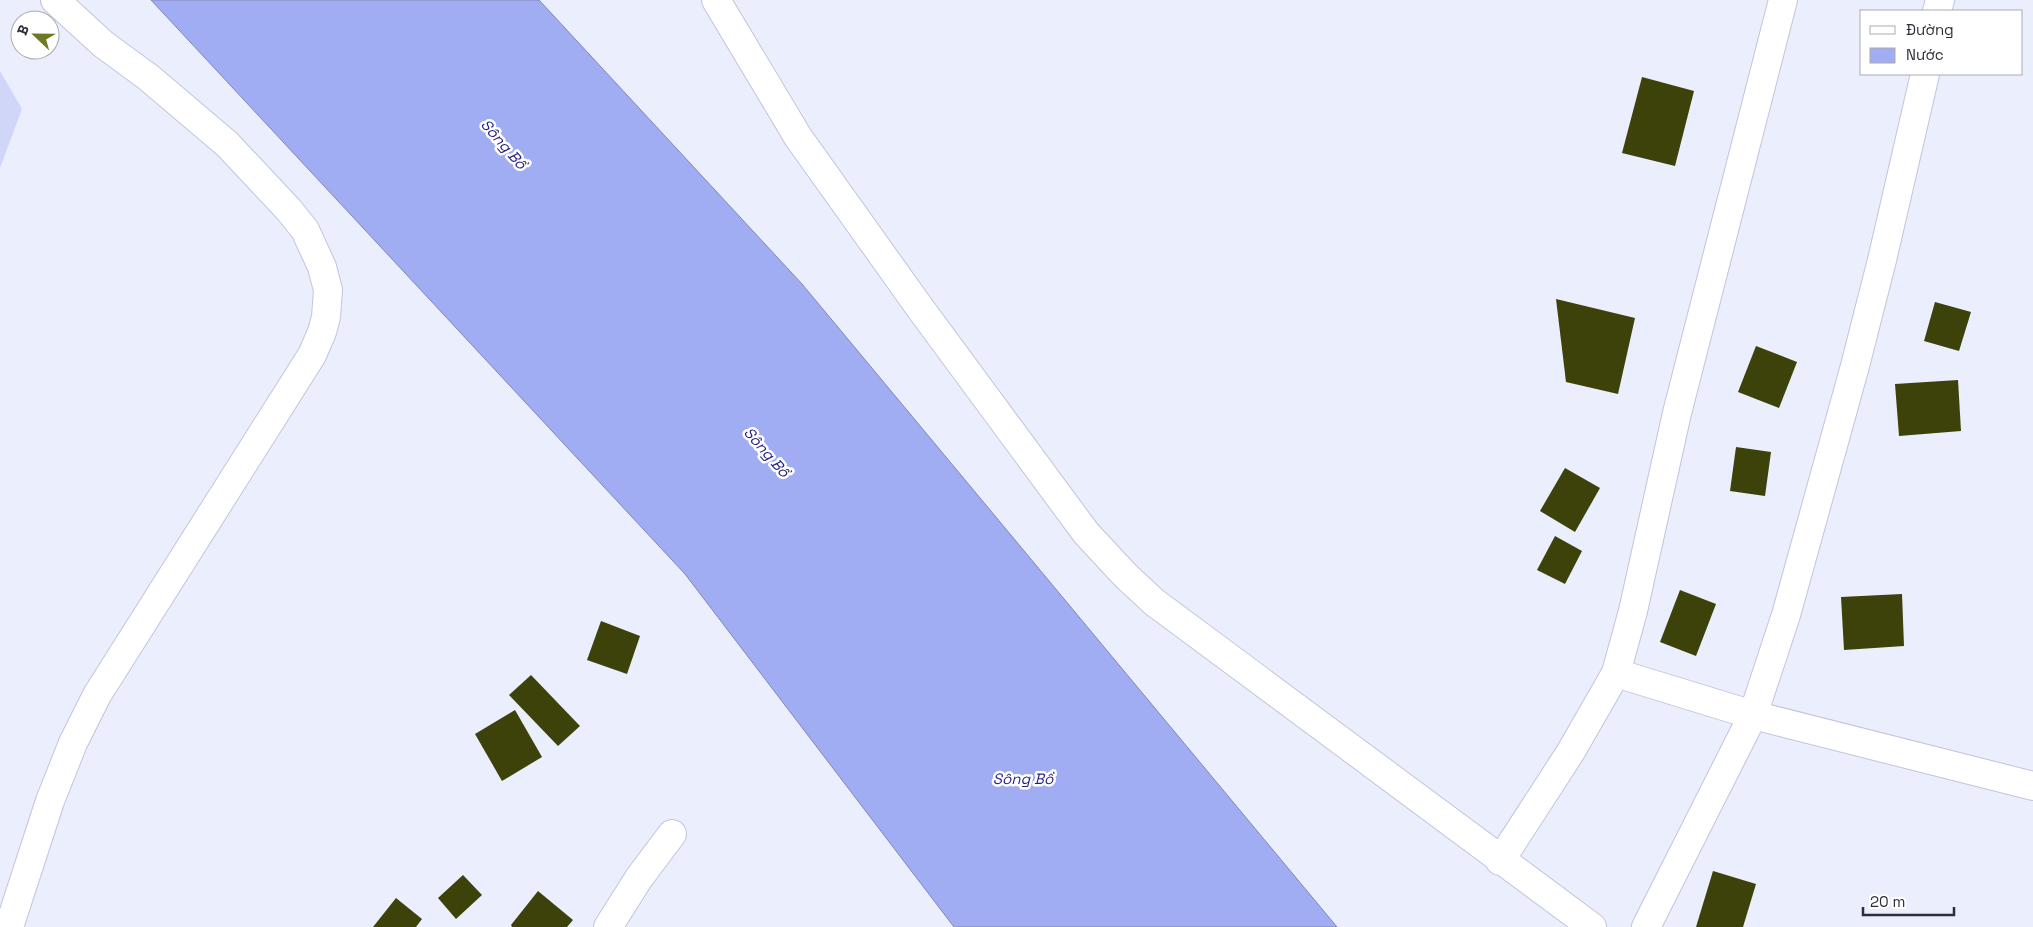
<svg xmlns="http://www.w3.org/2000/svg" width="2033" height="927" viewBox="0 0 2033 927" font-family="'Space Grotesk',sans-serif">
<style>
.green{fill:#d0d6f7}
.water{fill:#a1adf2;stroke:#7e87ba}
.building{fill:#3c420a}
.lines{fill:none;stroke-linecap:round;stroke-linejoin:round}
.minor-casing{stroke:#c1c5db;stroke-width:30}
.minor{stroke:#fff;stroke-width:28}
.labels{text-anchor:middle;dominant-baseline:central;stroke-width:5;stroke-linejoin:round;paint-order:stroke}
.water-label{font-size:15px;font-style:italic;fill:#251f80;stroke:#fff}
</style>
<rect width="100%" height="100%" fill="#ebeefc"/>
<path class="green" d="M0,71L22,109L0,168Z"/>
<path class="water" d="M151,0H539L802,284L1337,927H954L685,574Z"/>
<g class="building">
<path d="M1642,77L1694,91L1675,166L1622,153Z"/>
<path d="M1556,299L1635,318L1618,394L1566,382Z"/>
<path d="M1935,302L1971,312L1959,351L1924,341Z"/>
<path d="M1756,346L1797,362L1779,408L1738,392Z"/>
<path d="M1958,380L1961,431L1899,436L1895,384Z"/>
<path d="M1736,447L1771,452L1765,496L1730,491Z"/>
<path d="M1565,468L1600,488L1575,532L1540,511Z"/>
<path d="M1555,536L1582,551L1565,584L1537,570Z"/>
<path d="M1680,590L1716,604L1696,656L1660,642Z"/>
<path d="M1902,594L1904,646L1844,650L1841,597Z"/>
<path d="M601,621L640,636L627,674L587,660Z"/>
<path d="M531,675L580,726L558,746L509,695Z"/>
<path d="M515,710L542,757L502,781L475,734Z"/>
<path d="M1713,871L1756,884L1743,927H1696Z"/>
<path d="M463,875L482,895L456,919L438,898Z"/>
<path d="M538,891L573,920L567,927H512L511,925Z"/>
<path d="M396,898L422,919L416,927H373Z"/>
</g>
<g class="lines">
<g class="minor-casing">
<g id="minor">
<path d="M716,0L798,137L920,308L1086,533L1126,576L1154,602L1592,927"/>
<path d="M1937,11L1940,0"/>
<path d="M1616,673L1753,715L2033,786"/>
<path d="M1500,861L1570,753L1616,673L1633,611L1677,413L1783,0"/>
<path d="M9,927L50,801L73,743L97,695L312,355L322,332L326,317L328,290L322,267L305,230L289,210L227,144L148,77L103,44L55,0"/>
<path d="M608,927L639,878L672,834"/>
<path d="M1646,927L1753,715L1786,615L1855,366L1882,260L1925,74"/>
</g>
</g>
<use href="#minor" class="minor"/>
</g>
<g class="labels">
<g class="water-label">
<text transform="translate(504 144) rotate(49)">Sông Bồ</text>
<text transform="translate(767 452) rotate(49)">Sông Bồ</text>
<text x="1023" y="778">Sông Bồ</text>
</g>
</g>
<rect x="1860" y="10" width="162" height="65" fill="#ffffff" stroke="#ababaf"/>
<rect x="1870" y="26" width="25" height="8" fill="#ffffff" stroke="#ababaf"/>
<text x="1906" y="35" font-size="15" fill="#2d2e37">Đường</text>
<rect x="1870" y="48" width="25" height="15" fill="#a1adf2" stroke="#ababaf"/>
<text x="1906" y="60" font-size="15" fill="#2d2e37">Nước</text>
<g transform="translate(35 35) rotate(292)"><circle r="24" fill="#ffffff" stroke="#ababaf"/>
<path d="M0-4L9 19L0 12L-9 19Z" fill="#6f7925"/>
<text y="-8" font-size="14" font-weight="bold" text-anchor="middle" fill="#2d2e37">B</text>
</g>
<path d="M1863 907v8h91v-8" fill="none" stroke="#2d2e37" stroke-width="2.5"/>
<text x="1870" y="907" font-size="15" fill="#2d2e37" stroke="#ffffff" stroke-width="4" paint-order="stroke">20 m</text>
</svg>
